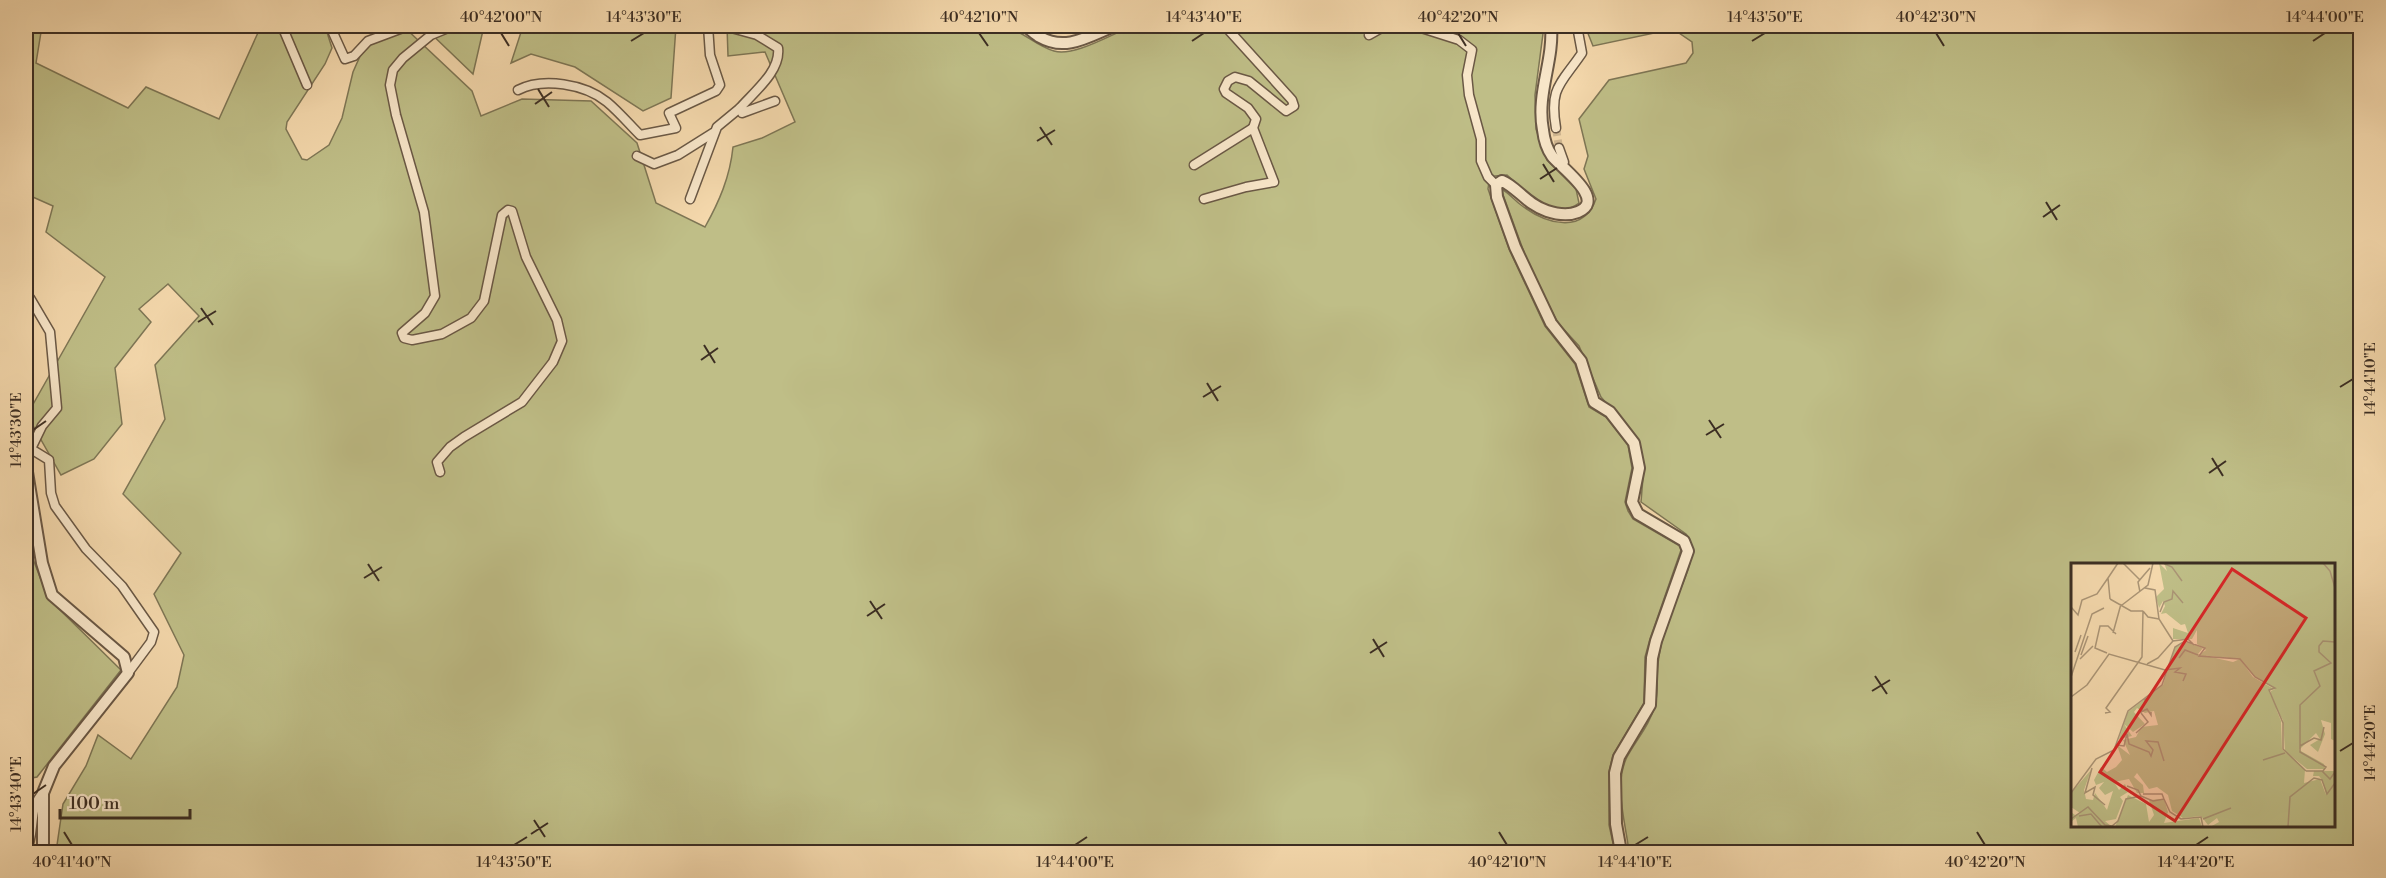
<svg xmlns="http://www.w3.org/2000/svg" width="2386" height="878" viewBox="0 0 2386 878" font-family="'Libre Bodoni',serif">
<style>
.green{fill:#bfbe87;stroke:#7e7655;stroke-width:1.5;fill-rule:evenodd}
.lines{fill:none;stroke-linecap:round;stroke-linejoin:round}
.minor-tunnel{stroke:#cfb691;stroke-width:8;stroke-dasharray:8 4;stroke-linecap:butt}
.minor-casing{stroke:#6a5845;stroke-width:11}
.tertiary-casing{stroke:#6a5845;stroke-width:14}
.minor{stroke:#f8e6c9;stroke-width:8}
.tertiary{stroke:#f8e6c9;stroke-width:10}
.ticks{fill:none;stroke:#3c2e23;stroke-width:2}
.inset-road{fill:none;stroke:#aa9475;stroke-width:1.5}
.view{fill:#d62828;fill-opacity:0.15;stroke:#d62828;stroke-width:3}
.inset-edge{fill:none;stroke:#3c2e23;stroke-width:3}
.neatline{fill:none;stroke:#3c2e23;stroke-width:2}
.ticks-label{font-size:15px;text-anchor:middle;fill:#3c2e23}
</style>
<rect width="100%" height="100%" fill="#f4d8ac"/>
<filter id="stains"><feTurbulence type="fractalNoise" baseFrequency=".00333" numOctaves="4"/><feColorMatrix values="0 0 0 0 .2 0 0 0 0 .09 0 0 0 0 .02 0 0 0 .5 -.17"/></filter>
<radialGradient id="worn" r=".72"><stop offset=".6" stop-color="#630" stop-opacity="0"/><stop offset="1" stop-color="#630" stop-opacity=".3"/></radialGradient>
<g class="green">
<path d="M26,26H42L36,63L128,108L146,87L219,119L261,26H325L332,48L325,64L287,122L286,129L302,159L307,160L329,145L342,118L353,72L361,54L382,26H403L472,91L481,116L522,99L591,101L637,143L656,203L705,227C719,202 730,177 733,147L762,138L795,122L765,52L728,56L727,26H1004C1023,31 1036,46 1054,51C1075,57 1113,33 1133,26H1544L1535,95L1536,129L1547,160L1576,189L1579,203C1555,222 1524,190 1507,175L1495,176L1489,182L1488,189L1509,249L1545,326L1575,364L1589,407L1606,417L1628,445L1632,468L1625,502L1628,511L1633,519L1680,546L1681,550L1650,639L1645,657L1644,703L1613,755L1609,772V825L1615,852H56L63,804L86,766L98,735L131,759L177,687L184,655L154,594L181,553L123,494L165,419L155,365L199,316L168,284L139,309L151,322L115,368L122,424L94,459L61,475L27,415L105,277L46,232L53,206L26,194Z"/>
<path d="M423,26H484L473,74Z"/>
<path d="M523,26H676L671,98L643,111L575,67L531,54L511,63Z"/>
<path d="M1585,26H2360V852H1629C1626,824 1613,785 1627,757C1636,740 1650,725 1655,705C1659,691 1656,678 1658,664C1660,641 1669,620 1677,598C1684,579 1700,551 1686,534L1641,502L1644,465L1637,439L1601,397L1579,346L1558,323L1529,266L1502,192L1503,190C1510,194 1514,200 1521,205C1546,224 1583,235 1596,199L1584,169L1588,156L1579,119L1609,80L1686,63L1693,53L1692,42L1673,29L1593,46ZM2072,564H2334V826H2072Z"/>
<path d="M33,559L48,598L121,670L37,777L26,779V567Z"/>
</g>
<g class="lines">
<path class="minor-tunnel" d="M1556,128L1559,148"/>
<g class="minor-casing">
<g id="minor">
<path d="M282,26L307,85"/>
<path d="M330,26L345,59L354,56L368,41L408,26"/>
<path d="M724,26L757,35L778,48C781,71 754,92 740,108L742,113L775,101"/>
<path d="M1415,26L1459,40L1472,50L1467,75L1469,95L1481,139V161L1488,177L1496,185"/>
<path d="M1369,35L1385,26"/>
<path d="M518,90C543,77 585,84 607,102C619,112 629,124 640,135L676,128L669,113L716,91L720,85L710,55L708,26"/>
<path d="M1556,128C1549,87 1561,84 1582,53L1577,26"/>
<path d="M1559,148L1564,162L1561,165"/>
<path d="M637,156L654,164L678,155L713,133"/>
<path d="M1194,165L1253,128"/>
<path d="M690,199L717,127L740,108"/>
<path d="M1204,199L1246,187L1274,182L1253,128L1256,119L1248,108L1226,93L1224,89L1228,81L1235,77L1249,81L1286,111L1294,106L1292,100L1225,26"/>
<path d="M31,449L49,460L51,493L55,506L86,549L122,586L154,632L151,642L128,673"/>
<path d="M26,459L42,426L57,408L50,332L30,298"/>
<path d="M440,472L437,462L450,447L464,437L522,402L553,362L562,341L557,320L526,257L512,211L508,210L502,215L484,301L471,318L442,334L412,340L404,338L402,333L425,313L435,296L424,212L396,115L390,85L393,70L403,58L431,35L453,26"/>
<path d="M26,851C36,833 28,807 43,793"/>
</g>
</g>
<g class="tertiary-casing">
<g id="tertiary">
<path d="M1025,26C1030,29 1035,34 1040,37C1066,52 1089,36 1114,26"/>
<path d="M1551,26C1554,61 1536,94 1543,130C1544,139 1547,149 1552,156C1559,166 1608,200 1578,212C1568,216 1556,214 1547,211C1526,204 1517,187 1502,181L1496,185L1497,197L1515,247L1551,323L1581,361L1594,402L1610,412L1634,443L1639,468L1632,502L1638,514L1684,541L1688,551L1656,641L1652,658L1650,705L1619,757L1615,773L1616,824L1621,852"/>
<path d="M26,466L42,563L52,595L124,657L128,673L54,766L43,793V852"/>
</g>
</g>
<use href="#minor" class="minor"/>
<use href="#tertiary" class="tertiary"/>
</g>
<path class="ticks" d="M501,33L509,46M979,33L988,46M1458,33L1466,46M1936,33L1944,46M631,41L644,33M1192,41L1204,33M1752,41L1765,33M2313,41L2325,33M538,89L549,107M535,104L552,92M1040,127L1052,145M1037,141L1055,130M1543,164L1554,182M1540,179L1557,168M2046,202L2057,220M2043,217L2060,205M201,308L213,325M198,322L216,311M704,345L715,363M701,360L718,348M1207,383L1218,401M2340,387L2353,379M1203,397L1221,386M1709,420L1721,438M33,430L46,421M1706,435L1724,424M2212,458L2223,476M2209,473L2226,461M368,564L379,581M364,578L382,567M870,601L882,619M867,616L885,604M1373,639L1384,657M1370,653L1387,642M1875,676L1887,694M1872,691L1890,680M2340,751L2353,743M33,794L46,785M534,820L545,837M64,832L72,845M1499,832L1507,845M1977,832L1985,845M531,834L548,823M514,845L527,837M1075,845L1087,837M1635,845L1648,837M2196,845L2208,837"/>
<g transform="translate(2071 563)">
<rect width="264" height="264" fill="#f4d8ac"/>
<path d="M88,0L96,8L93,0H264V178L260,176V160L250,157L254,171L247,189L239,182L249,176L245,170L228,187L253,201L254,206H236L214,188L212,157L200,137V128L204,126L184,114L169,96L128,92L135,87L126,81V67L121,76H102V65L117,70L114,61L110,62L95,50L90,51L94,43L92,38L88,45L85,34L93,26ZM117,79L132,85L127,91L162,99L169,96L182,114L203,126L198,128L210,158L211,186L234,207L233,220L249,216L255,232L252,218L248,213H242L243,208H264V264H139L148,259L146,255L137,262L130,253L112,255L101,248L97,232L86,224L78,226L66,210L63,214L72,222L73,230H66L58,216L43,219L48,227L54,221L57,229L49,234L52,238L45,256L34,258L41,264H7L5,255L1,258L0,249L4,252L9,250L0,244V230L20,207L13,227L15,236L22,237L24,230L36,247L42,228L34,232L28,225L33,219L25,222L23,217L30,204L36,209L45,204L51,197L46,182L59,192L52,177L65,174L70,164L87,162L83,148L74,150L66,145L63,149L74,161L62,169L53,161L61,173L48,176L57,149L92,122L104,84ZM57,232L75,241L78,259L83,252L78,237L93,236L97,249L93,260L128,255L131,264H44Z" fill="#bfbe87"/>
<path class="inset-road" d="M52,0L69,17M92,0L101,4L111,18M252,0L259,8L264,25M37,15L47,0M74,25L84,27L88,56L102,78M69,29L67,19L79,5M39,36L60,48H72M51,42L77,22L82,0M0,44L7,52L11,37L26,31L37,15L39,36M72,48L77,54L88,56M89,49L93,39L101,36L102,28L112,40M42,70L50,41M4,89L10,72M36,90L24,85L29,63H37L45,71M10,92L17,73M108,95L114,87L127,92M9,96L22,83M76,101L87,95L102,78L117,76L123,82M0,114L21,51L33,45M0,134L16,122L38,91L94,107L109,105L104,109L115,111L112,118M75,135L70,149L76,146L80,152V149M34,150L39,149L35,145L71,94L72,48M65,170L77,159L70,150M45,182L53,183L56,171L58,181L78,189L80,193L82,187L75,178L87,179L93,198M229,183L243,175L250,177L253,164M192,197L214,190M21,205L14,230L24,224L22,232L34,242M235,208H252L255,204L229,189V142L249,123L243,108L260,100L248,89V83L252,78L264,79M251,208L259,216L264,209M56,223L67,227L70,233M0,230L25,196L43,187L57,148L91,122L104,84L114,78L134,85L128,93L169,96L184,114L204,125L198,127L212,160V186L235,208M72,231H91L93,236M8,253L20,251L31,264M0,256L17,244L34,262L41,263L47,258L55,236L70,233L82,238L93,236L99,249L110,256L130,254L132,264M132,256L160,245M217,264L219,234L243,215L251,217L256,231L264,220"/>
<path class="view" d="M161,6L235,55L104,258L29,209Z"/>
<rect width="264" height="264" class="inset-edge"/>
</g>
<rect width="2386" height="878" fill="none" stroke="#f4d8ac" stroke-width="66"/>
<path d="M60 809v9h130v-9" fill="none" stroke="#3c2e23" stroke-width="3"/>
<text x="69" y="809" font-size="18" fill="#3c2e23" stroke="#f8e6c9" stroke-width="4.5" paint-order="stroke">100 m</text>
<rect x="33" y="33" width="2320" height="812" class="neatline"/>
<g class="ticks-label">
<text x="501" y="22">40°42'00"N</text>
<text x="644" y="22">14°43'30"E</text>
<text x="979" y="22">40°42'10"N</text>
<text x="1204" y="22">14°43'40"E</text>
<text x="1458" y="22">40°42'20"N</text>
<text x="1765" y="22">14°43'50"E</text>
<text x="1936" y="22">40°42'30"N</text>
<text x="2325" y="22">14°44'00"E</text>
<text transform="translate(2370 379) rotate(-90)" y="5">14°44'10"E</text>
<text transform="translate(16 430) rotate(-90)" y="5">14°43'30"E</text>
<text transform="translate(2370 743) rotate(-90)" y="5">14°44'20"E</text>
<text transform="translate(16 794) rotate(-90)" y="5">14°43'40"E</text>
<text x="72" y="867">40°41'40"N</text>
<text x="514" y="867">14°43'50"E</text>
<text x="1075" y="867">14°44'00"E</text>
<text x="1507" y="867">40°42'10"N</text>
<text x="1635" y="867">14°44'10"E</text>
<text x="1985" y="867">40°42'20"N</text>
<text x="2196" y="867">14°44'20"E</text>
</g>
<rect width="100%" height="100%" filter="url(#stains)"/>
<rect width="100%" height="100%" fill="url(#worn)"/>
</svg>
